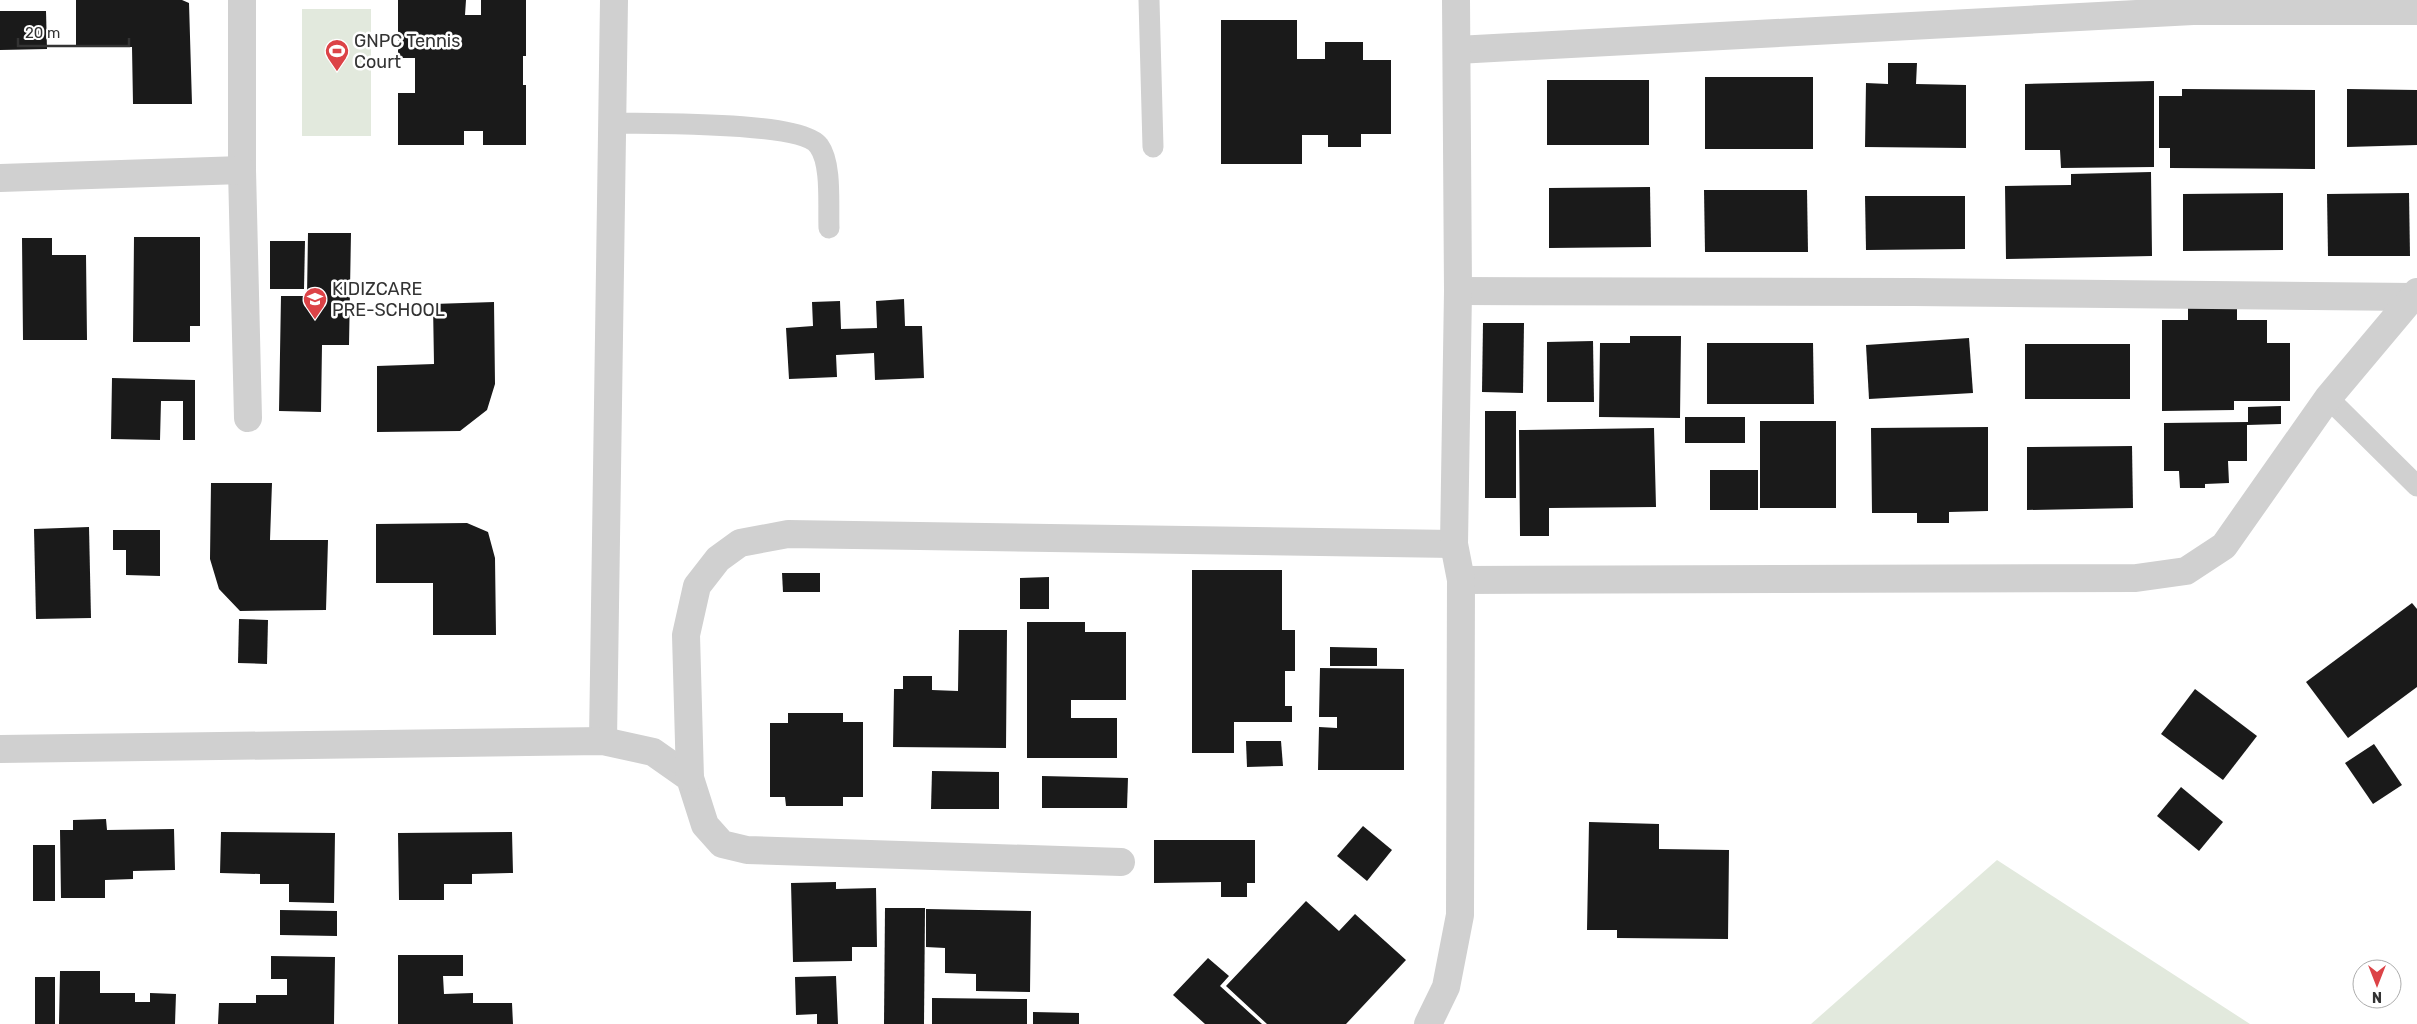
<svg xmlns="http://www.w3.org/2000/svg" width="2417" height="1024" viewBox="0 0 2417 1024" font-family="Rubik,sans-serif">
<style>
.green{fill:#e2e9dd}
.building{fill:#1a1a1a}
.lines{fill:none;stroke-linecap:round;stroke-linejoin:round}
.service{stroke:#d0d0d0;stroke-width:21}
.minor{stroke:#d0d0d0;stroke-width:28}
.tertiary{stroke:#d0d0d0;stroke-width:28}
.labels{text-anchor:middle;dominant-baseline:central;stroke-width:5;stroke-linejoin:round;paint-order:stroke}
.poi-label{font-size:18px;fill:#333;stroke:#fff;text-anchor:start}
</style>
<rect width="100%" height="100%" fill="#fff"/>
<g class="green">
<rect x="302" y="9" width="69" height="127"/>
<path d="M1997,860L2250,1024H1811Z"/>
</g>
<g class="building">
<path d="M76,0H182L189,3L192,104H133L132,47H76Z"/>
<path d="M398,0H466L465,15H481V0H526V56H523V85H526V145H483V131H464V145H398V93H415V58H398Z"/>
<path d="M0,11H46L47,49L0,50Z"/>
<path d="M1221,20H1297V59H1325V42H1363V60H1391V134H1361V147H1328V135H1302V164H1221Z"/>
<path d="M1888,63H1917L1916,84L1966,85V148L1865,147L1866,83L1888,84Z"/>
<rect x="1705" y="77" width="108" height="72"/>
<rect x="1547" y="80" width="102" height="65"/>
<path d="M2154,81V167L2061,168L2060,150H2025V84Z"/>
<path d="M2182,89L2315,90V169L2170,168V148H2159V96H2182Z"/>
<path d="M2347,89L2417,90V145L2347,147Z"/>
<path d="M2151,172L2152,256L2006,259L2005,186L2071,185V174Z"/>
<path d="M1650,187L1651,247L1549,248V188Z"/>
<path d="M1704,190H1807L1808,252H1705Z"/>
<path d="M2283,193V250L2183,251V194Z"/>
<path d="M2409,193L2410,256H2328L2327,194Z"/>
<path d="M1865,196H1965V249L1866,250Z"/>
<path d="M308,233H351L349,345H322L321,412L279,411L281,296H307Z"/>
<path d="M134,237H200V326H190V342H133Z"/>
<path d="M22,238H52V255H86L87,340H23Z"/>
<path d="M270,241H305L304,289H270Z"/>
<path d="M904,299L905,326H922L924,378L875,380L874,353L836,355L837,377L789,379L786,328L813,326L812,302L840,301L841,329L877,328L876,301Z"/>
<path d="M494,302L495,384L487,410L460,431L377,432V366L434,364L433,304Z"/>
<path d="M2188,306H2237V320H2267V343H2290V401H2234V410L2162,411V320H2188Z"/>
<path d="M1483,323H1524L1523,393L1482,392Z"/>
<path d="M1630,336H1681L1680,418L1599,417L1600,343H1630Z"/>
<path d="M1969,338L1973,393L1869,399L1866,345Z"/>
<path d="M1593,341L1594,402H1547V342Z"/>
<path d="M1707,343H1813L1814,404H1707Z"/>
<rect x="2025" y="344" width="105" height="55"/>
<path d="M112,378L195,380V440H183V401H161L160,440L111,439Z"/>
<path d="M2281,406V424L2247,425V461H2228L2229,483L2205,484V488H2180L2179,471H2164V423L2248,422V407Z"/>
<rect x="1485" y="411" width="31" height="87"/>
<rect x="1685" y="417" width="60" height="26"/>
<rect x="1760" y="421" width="76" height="87"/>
<path d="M1988,427V511L1949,512V523H1917V513H1872L1871,428Z"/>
<path d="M1654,428L1656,507L1549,508V536H1520L1519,430Z"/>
<path d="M2132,446L2133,508L2027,510V447Z"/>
<rect x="1710" y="470" width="48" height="40"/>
<path d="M211,483H272L270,540H328L326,610L240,611L219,589L210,559Z"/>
<path d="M467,523L488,532L495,558L496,635H433V583H376V524Z"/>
<path d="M89,527L91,618L36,619L34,529Z"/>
<path d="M113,530H160V576L126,575V550H113Z"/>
<path d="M1192,570H1282V630H1295V671H1285V706H1292V722H1234V753H1192Z"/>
<path d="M782,573H820V592H783Z"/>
<path d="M1049,577V609H1020V578Z"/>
<path d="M2412,603L2417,609V687L2348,738L2306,682Z"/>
<path d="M239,619L268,620L267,664L238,663Z"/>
<path d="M1027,622H1085V632H1126V700H1071V718H1117V758H1027Z"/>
<path d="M959,630H1007L1006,748L893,747L894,689H903V676H932V690L958,691Z"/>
<path d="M1330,647L1377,648V666H1330Z"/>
<path d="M1320,668L1404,669V770H1318L1319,727L1337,728V717H1319Z"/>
<path d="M2195,689L2257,736L2223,780L2161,734Z"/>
<path d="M788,713H843V722H863V797H843V806H786L785,797H770V723H788Z"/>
<path d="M1246,741H1281L1283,766L1247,767Z"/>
<path d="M2374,744L2402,785L2373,804L2345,763Z"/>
<path d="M932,771L999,772V809H931Z"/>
<path d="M1042,776L1128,778L1127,808H1042Z"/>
<path d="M2181,787L2223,822L2199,851L2157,816Z"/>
<path d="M106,819L107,830L174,829L175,870L133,871V879L105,880V898H61L60,830H73V820Z"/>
<path d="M1589,822L1659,824V849L1729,850L1728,939L1617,938V930H1587Z"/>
<path d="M1363,826L1392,850L1367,881L1337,856Z"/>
<path d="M221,832L335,833L334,903L289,902V884H260V874L220,873Z"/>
<path d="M512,832L513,873L472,874V884H444V900H399L398,833Z"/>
<path d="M1154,840H1255V883H1247V897H1221V882L1154,883Z"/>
<rect x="33" y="845" width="22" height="56"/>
<path d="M836,882V889L876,888L877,947H852V961L793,962L791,883Z"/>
<path d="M1306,901L1339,931L1355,914L1406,960L1346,1024H1267L1226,986Z"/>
<path d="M885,908H925L924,1024H884Z"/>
<path d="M926,909L1031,911L1030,992L976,991V974L945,973V948L926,947Z"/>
<path d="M280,910L337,911V936L280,935Z"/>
<path d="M398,955H463V976H443L444,994L473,993V1003H512L513,1024H398Z"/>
<path d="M271,956L335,957L334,1024H218L219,1003H256V995H287V979H271Z"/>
<path d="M1208,958L1229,976L1220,986L1262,1024H1205L1173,995Z"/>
<path d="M60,971H100V993H135V1002H150V993L176,994L175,1024H59Z"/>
<path d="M836,976L838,1024H817V1014L796,1015L795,977Z"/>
<rect x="35" y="977" width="20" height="47"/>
<path d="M932,998L1027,999V1024H932Z"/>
<path d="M1033,1012L1079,1013V1024H1033Z"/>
</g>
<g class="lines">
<g class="service">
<path d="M1149,0L1153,147"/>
<path d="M614,123C648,124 802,121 819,146C832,164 828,205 829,228"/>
<path d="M2328,398L2417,486"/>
</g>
<g class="minor">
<path d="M242,0V170L248,418"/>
<path d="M1457,50L2193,11H2417"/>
<path d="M0,178L242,170"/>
<path d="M1458,291L1913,292L2414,297"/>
<path d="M1461,580L2136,578L2186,571L2224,546L2328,398L2417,292"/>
<path d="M603,741L614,0"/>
<path d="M0,749L603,741L653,752L690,778L705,825L722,844L747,850L1121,862"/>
<path d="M690,778L686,635L697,586L718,559L740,543L788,534L1454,544"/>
</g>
<path class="tertiary" d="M1428,1024L1446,987L1460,915L1461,580L1454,544L1458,291L1456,0"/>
</g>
<defs>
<g id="stadium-pin" transform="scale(1.25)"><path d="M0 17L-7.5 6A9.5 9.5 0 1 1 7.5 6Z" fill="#dc4347" stroke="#fff"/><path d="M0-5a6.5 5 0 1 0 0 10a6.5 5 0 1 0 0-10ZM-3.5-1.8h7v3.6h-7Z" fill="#fff"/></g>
<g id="school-pin" transform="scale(1.25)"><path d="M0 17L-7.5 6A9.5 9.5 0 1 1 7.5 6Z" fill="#dc4347" stroke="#fff"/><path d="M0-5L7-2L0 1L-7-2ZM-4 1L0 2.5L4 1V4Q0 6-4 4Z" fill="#fff"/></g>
</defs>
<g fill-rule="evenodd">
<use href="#stadium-pin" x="337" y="51"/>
<use href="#school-pin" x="315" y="299"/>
</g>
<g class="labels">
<g class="poi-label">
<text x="354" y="41">GNPC Tennis<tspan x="354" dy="21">Court</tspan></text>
<text x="332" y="289">KIDIZCARE<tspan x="332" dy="21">PRE-SCHOOL</tspan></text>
</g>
</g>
<g transform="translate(2377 984) rotate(180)"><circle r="24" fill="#ffffff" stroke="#adadad"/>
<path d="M0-4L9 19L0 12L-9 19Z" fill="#dc4347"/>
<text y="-8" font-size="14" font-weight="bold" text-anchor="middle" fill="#333333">N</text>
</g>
<path d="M18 38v8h111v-8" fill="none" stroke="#333333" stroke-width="2.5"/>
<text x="25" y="38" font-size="15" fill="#333333" stroke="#ffffff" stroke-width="4" paint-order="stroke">20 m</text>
</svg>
